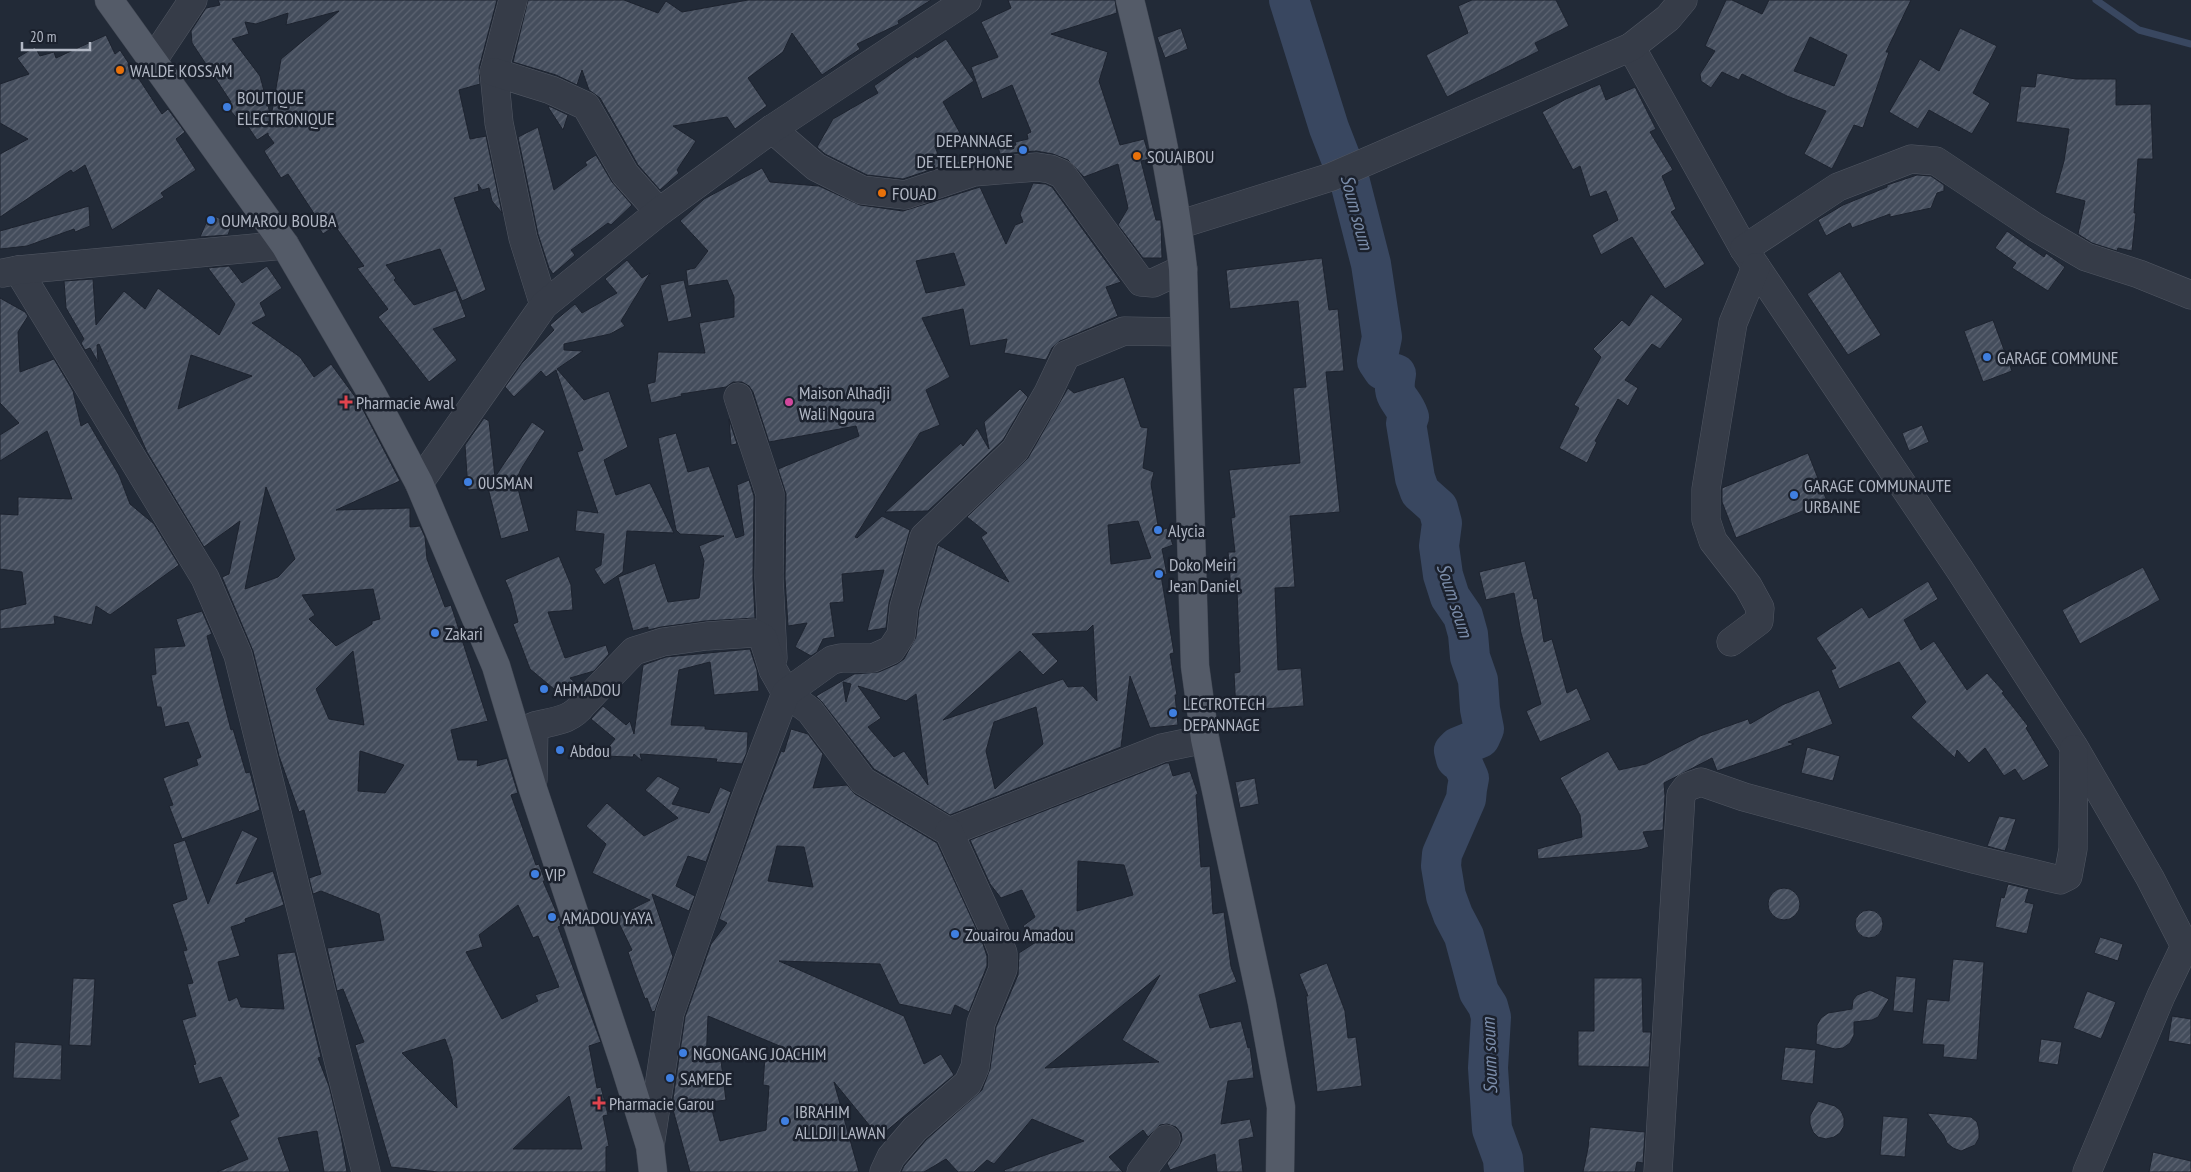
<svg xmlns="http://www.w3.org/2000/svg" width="2191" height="1172" viewBox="0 0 2191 1172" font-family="'PT Sans Narrow',sans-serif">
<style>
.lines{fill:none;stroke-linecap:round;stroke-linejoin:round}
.stream{stroke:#394760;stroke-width:7}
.river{stroke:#394760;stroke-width:40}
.building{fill:url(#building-hatch);stroke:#1d232f;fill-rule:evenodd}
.minor-casing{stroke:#515763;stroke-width:29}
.major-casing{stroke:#3f4551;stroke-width:29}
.minor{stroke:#363c48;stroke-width:28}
.major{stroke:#545b68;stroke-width:28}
.food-dot{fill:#e8710a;stroke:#1b212d;stroke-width:2}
.shop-dot{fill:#3f7fe0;stroke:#1b212d;stroke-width:2}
.health-dot{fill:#e0444e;stroke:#1b212d;stroke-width:2}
.hotel-dot{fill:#d1479c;stroke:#1b212d;stroke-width:2}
.labels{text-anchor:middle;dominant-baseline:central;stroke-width:5;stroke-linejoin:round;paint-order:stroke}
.poi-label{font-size:18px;fill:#b1b7c4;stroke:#1b212d;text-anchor:start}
.water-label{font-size:19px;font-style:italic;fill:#7b8daa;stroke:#1b212d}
</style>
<defs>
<pattern id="building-hatch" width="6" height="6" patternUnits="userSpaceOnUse" patternTransform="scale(1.25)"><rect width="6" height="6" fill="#444d5c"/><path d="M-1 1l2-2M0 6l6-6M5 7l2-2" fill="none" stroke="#5d6472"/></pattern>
</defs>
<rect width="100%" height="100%" fill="#222a37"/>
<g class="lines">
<path class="stream" d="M2096,0L2139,30L2191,44"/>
<path class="river" d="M1289,0L1329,128L1350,182L1371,264L1382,337L1377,361L1383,370L1396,374C1391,400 1402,397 1409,417L1406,423L1415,478L1420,492L1438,508L1442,523L1439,546L1443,575L1450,597L1463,616L1468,634L1470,657L1478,680L1480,709L1484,729L1480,738L1458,747L1454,751L1456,759L1462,763L1465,769L1469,778L1467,789L1466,799L1442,854L1441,866L1446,896L1453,915L1464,936L1479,992L1488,1006L1491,1017L1488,1068L1492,1129L1503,1159L1504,1172"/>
</g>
<g class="building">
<path d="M218,0H497L479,68L480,84L459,90L470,139L486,136L502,213L492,201L489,188L482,190L478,184L479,191L454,198L486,290L462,301L440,249L386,265L396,278L394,280L414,305L456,290L466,317L433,329L457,360L429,382L378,317L388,309L357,268L364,266L335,226L323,234L312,217L315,215L288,174L281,178L264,151L274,143L268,135V133L257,140L245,122L242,125L226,105L231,102L192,43L191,31L206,8L220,5ZM339,11L281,59L271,117L260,76L232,39L249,34L245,22L256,24L288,13L286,25Z"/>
<path d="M528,0H624L658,13L666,1L682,12L748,0H931L898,21L899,24L857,44L860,49L822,75L792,33L783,52L748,78L767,106L735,129L727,117L673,126L696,141L677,170L679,173L660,190L638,165L600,98L589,90L582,70L577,85L556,75L513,62Z"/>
<path d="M1008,0H1115L1117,13L1051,34L1108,52L1099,81L1120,145L1144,139L1150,159L1141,161L1156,220H1161L1162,258H1143L1118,225L1128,208L1118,164L1084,177L1068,160L1053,154L1036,151L1000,154L998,147L1016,145L1015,142L1028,139L1027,134L1031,132L1012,85L982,99L971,67L998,57L981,22L1011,8Z"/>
<path d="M1472,0H1556L1569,26L1535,43L1539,51L1447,97L1426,55L1468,33L1458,6Z"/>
<path d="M1726,0H1732L1762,14L1769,0H1911L1886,52H1889L1863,128L1854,125L1832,169L1804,154L1826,111L1787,96L1742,74L1739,80L1722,72L1711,88L1701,81L1700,74L1715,51L1705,46ZM1810,37L1847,55L1834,86L1794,71Z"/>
<path d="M1181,28L1188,49L1165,58L1157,37Z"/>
<path d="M1960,28L1997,46L1973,93L1990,103L1972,134L1929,110L1918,129L1889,112L1920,59L1939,71Z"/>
<path d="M106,35L115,54L120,50L162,114L168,109L185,132L176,139L196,170L161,193L164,197L112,230L85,165L73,173L71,170L0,217V154L28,139L0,123V84L29,74L17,58L35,47L40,56L54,52L56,58Z"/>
<path d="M946,39L974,81L943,102L960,133L935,146L942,166L903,179L867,175L825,154L817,147L833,119L878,93L874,86L916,56L917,58Z"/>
<path d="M2037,73L2076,79H2116V105L2151,104L2153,159H2138L2134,213H2136L2132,251L2118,248L2117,251L2092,243L2078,234L2085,201L2055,193L2064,161L2069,129L2016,122L2021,86L2035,87Z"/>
<path d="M1600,84L1606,100L1635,87L1656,129L1650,132L1673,170L1662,176L1676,209L1671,212L1705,264L1665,289L1632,237L1601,255L1592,235L1618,220L1606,191L1590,197L1580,166L1573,170L1542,112L1566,99Z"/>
<path d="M549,106L568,115L563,130L548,107Z"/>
<path d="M538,127L554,190L587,165L585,162L596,155L612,182L632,205L611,225L608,223L571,250L575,255L553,274L549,268L538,234L518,137Z"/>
<path d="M762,168L770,182L819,186L860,205L903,211L980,187L1006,244L1015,225L1023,222L1020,214L1033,183L1046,184L1052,187L1121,282L1106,287L1118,316L1060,341L1052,348L1046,360L1004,353L1007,339L970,346L963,309L922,318L950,377L926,390L940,425L920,433L855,537L857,538L882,516L910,530L889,603L886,628L867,631L884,570L842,574L844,602L830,603L835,637L823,639L817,652L811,656L795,647L807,623L788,626L785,578L786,494L778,469L859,436L856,426L769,442L753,392L749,386L742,382H733L726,387L681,394L682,396L651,403L647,384L655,382L658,352L705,353L699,323L734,317V297L727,280L688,286L686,270L695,268L708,251L680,221L704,199ZM954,253L965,285L926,293L916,261Z"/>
<path d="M1917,175L1931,176L1944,185V191L1937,193L1931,208L1890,217V214L1852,228L1850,223L1826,236L1818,220L1843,205L1887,187V185Z"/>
<path d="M89,206L90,226L75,232L74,229L27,246L0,249V231Z"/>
<path d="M210,214L232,224L228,235L200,237Z"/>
<path d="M2007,231L2044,257L2046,253L2065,267L2048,291L2012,268L2016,263L1995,248Z"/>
<path d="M1322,258L1329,310L1338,309L1344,371L1326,372L1340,512L1290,516L1295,587L1275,588L1278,670L1301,668L1304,706L1236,711L1234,673L1240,672L1237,590H1231L1228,552H1235L1231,518L1235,517L1229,470L1300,463L1293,388L1306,387L1298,301L1230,309L1226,270Z"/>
<path d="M627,260L642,278L650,273L621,321L625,326L610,334L564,344V350L583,351L557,369L584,400L609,391L628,447L604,460L616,495L650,483L674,533L627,531L623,572L604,585L594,569L601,565L604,534L575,531L577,510L598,513L577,452L583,450L556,370L546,377L541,371L514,397L505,387L522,363L554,330L550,325L575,304L582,313L617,293L605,279Z"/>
<path d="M229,266L242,283L267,266L282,288L260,303L266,316L252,323L300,357L314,377L331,364L359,402L400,481L336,510L410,508V527L420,526L425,537L427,559L445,607L451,605L488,721L451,730L458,760H478L477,766L507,758L518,793L511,795L536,865L539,864L545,881H543L559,918L562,925L558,927L601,1042L589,1046L597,1088L601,1087L608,1115L603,1116L609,1146L606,1147V1172H438L391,1167L355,1045L364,1042L343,989L337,991L327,948L384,940L379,914L321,891L313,894L309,878L321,874L304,810L299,812L279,756L253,651L222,577L229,574L240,521L204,547L147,452L99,344L97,345L98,362L90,348L85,350L81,343L84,339L66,308L64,281L93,279L96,325L124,291L145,309L158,288L219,335L235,304L208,268ZM191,355L252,376L178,409ZM266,487L295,559L278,577L245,589ZM373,589L380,619L372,621V624L336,646L309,619L315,615L302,595ZM353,651L364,725L329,719L316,689ZM360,751L404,765L385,793L358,791ZM518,905L533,938L538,936L559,987L535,995L538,1001L502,1019L466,952L483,947L479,935ZM445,1039L452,1059L457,1108L402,1053ZM569,1096L582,1149H513Z"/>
<path d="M1840,271L1881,335L1848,355L1807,294Z"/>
<path d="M684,280L692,317L668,322L660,285Z"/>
<path d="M1651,294L1683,319L1660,349L1652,344L1625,380L1638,388L1628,406L1618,399L1595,441L1597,442L1587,463L1559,448L1579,408L1574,405L1601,357L1593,349L1622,320L1629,326Z"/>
<path d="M0,298L25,312L28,316L18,332L20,372L54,359L73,391L81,426L88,422L119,475L130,504L154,524L179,565L110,615L96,606L92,625L54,616L55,624L0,629V610L26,604L22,572L0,569V514L18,515V497L72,499L47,431L0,461V435L19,423L0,403Z"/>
<path d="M1993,320L2012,371L1983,382L1964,331Z"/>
<path d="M1124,377L1141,427L1148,428L1143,468L1154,472L1151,484L1159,531L1167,528L1173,545L1162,549L1167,574L1161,575L1174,653L1170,654L1177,695H1175L1178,725L1150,728L1130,676L1121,747L950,815L874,769L822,702L816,696L854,674L879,672L897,664L904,659L916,637L919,610L938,545L1009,582L981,537L987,533L967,517L1028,458L1068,388L1074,393ZM1138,521L1151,558L1111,564L1108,525ZM1093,625L1097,701L1083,686L1068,687L1063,679L943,720L1020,651L1043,675L1058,661L1032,634L1087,631ZM843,682L851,684L846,702ZM858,686L906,701L916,694L928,785L904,751L894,757L868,727L881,718ZM1036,707L1043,744L995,789L986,751L994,722Z"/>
<path d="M1020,389L1028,397L1003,440L928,511L885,512L961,443L963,446L977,428L989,449L984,422Z"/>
<path d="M484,418L489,421L495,477L532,422L545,431L521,469L516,481L529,531L501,539L488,488L468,490L465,445Z"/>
<path d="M729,419L737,444L731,445Z"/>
<path d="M1922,425L1929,442L1909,451L1902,433Z"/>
<path d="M676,433L688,472L709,466L736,538L744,535L737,485L749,480L754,496L753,578L755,618L705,621L661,627L648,630V627L633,631L618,577L655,563L668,602L699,598L704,561L699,546L724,536L680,534L676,530L658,438Z"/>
<path d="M1808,453L1827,501L1736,538L1722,502V488Z"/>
<path d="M559,556L571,585L573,610L548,612L565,658L606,645L609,654L594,671L570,678L579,686L566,699L530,669L513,624L518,622L511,594L505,580Z"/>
<path d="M1525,561L1534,599L1537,598L1544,642L1552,639L1567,693L1577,688L1591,720L1540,742L1526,711L1541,704L1521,633L1514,593L1486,600L1479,572Z"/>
<path d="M2143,567L2160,600L2080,644L2062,610Z"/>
<path d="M1928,581L1938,599L1904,620L1921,650L1934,641L1967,690L1987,673L2004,692L2002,693L2028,726L2026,728L2049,766L2023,781L2015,769L2004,776L1985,748L1969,763L1957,750L1955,758L1911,717L1926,702L1899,662L1839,689L1831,670L1836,668L1816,638L1862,607L1869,618Z"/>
<path d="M202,611L212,634L207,636L231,730L233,729L246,773L250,772L260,810L182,839L169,806L173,805L163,778L198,765L196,759L201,757L188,722L165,727L161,707H157L151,675L156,674L154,648L185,646L176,619Z"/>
<path d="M750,649L757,670L759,691L714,695L710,662L679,670L671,725L705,726V729L748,732L747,752L742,764L716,762L717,759L640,754L642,761L634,754L633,757L601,756L615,739L591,719L603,706L626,725L630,721L634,734L643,665L666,657Z"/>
<path d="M1819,690L1833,724L1788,742L1794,744L1717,771L1712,758L1664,783L1665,796L1663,830L1643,832L1649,847L1639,850L1538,859L1537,849L1582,837L1580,815L1560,778L1608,751L1619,770L1646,764L1700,736L1748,719L1750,724L1782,705Z"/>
<path d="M791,729L808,734L823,754L813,788L847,785L855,794L937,843L982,941L987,956V966L969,1012L955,1005L951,1015L899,1004L880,964L779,961L904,1016L924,1064L941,1054L954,1075L879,1137L834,1082L859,1172H690L672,1106L685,1017L711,944L727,923L719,919L758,810L781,751L784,752ZM777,846L804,847L813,887L768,881ZM708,1016L794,1052L765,1056L763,1085L769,1086L766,1130L720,1141L710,1102L726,1100L721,1061L706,1063Z"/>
<path d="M1807,747L1840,756L1833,781L1801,773Z"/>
<path d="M1166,763H1169L1173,776L1190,771L1198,794L1196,795L1201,867L1210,866L1213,914L1224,912L1231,967L1237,982L1199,995L1210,1028L1241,1021L1248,1048L1250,1047L1254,1078L1228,1081L1221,1124L1250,1119L1254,1137L1239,1140L1243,1172H1217L1215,1154L1170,1170L1167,1163L1178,1148L1182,1140L1181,1133L1176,1127L1167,1124L1160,1125L1148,1137L1143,1130L1109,1157L1123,1172H1005L1004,1170L1084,1141L1032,1119L994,1164L987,1160L974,1172H958L946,1159L924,1172H901L904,1166L926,1140L982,1090L990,1069L996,1027L1018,975L1019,953L1036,942L1023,926L1035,917L1022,890L1001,898L990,884L970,840ZM1078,861L1124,865L1133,895L1077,911ZM1160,975L1122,1040L1159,1062L1045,1068Z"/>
<path d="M658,776L680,788L672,804L709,813L720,787L731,792L706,862L688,856L676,886L695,896L689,911L652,894L673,957L655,1011L652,1012L647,998L645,999L633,967L628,952L632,950L616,917L650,900L592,873L606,844L586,826L607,803L644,836L678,818L645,790Z"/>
<path d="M1255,778L1259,804L1240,808L1235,782Z"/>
<path d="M1999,816L2016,819L2005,851L1987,846Z"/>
<path d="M242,830L258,838L236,884L273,871L284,905L245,919L246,922L231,927L240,956L218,962L229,1001L237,997L241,1007L284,1009L277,954L295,952L321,1057L318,1058L329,1086L341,1136L347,1172H324L317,1131L278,1138L290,1172H217L248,1159L230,1121L239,1116L221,1077L199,1084L193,1065L196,1064L182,1020L196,1016L187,984L193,983L183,951L187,950L172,904L187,899L173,844L185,840L208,904Z"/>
<path d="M2008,884L2029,889L2025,902L2034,904L2027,934L1995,927L2001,897L2004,898Z"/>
<circle cx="1784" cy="904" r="16"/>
<circle cx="1869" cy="924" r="14"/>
<path d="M2100,937L2123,944L2118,961L2094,953Z"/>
<path d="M1953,959L1984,962L1977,1060L1943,1057L1944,1045L1922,1044L1927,999L1949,1001Z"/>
<path d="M1327,963L1345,1011L1348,1038L1356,1037L1362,1086L1317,1092L1306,996H1308L1299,974Z"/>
<path d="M1896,976L1916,978L1913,1013L1893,1011Z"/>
<path d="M73,978L95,979L91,1046L69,1045Z"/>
<path d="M1594,978H1642L1643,1032H1651L1649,1067L1578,1066V1031H1594Z"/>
<path d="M1870,990L1889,999L1878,1017L1872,1020L1854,1022V1035L1850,1043L1843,1048L1835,1049L1816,1044L1817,1025L1821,1018L1828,1013L1852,1009L1853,1000L1857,995Z"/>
<path d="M2087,991L2116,1002L2101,1039L2073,1028Z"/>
<path d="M2172,1016L2191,1019V1045L2168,1041Z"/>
<path d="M2041,1039L2062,1042L2058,1065L2038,1062Z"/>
<path d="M15,1042L62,1045L61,1080L13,1078Z"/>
<path d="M1785,1047L1816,1050L1813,1084L1781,1080Z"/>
<path d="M1818,1101L1835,1106L1841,1111L1844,1118V1126L1840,1133L1834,1137L1826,1139L1818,1137L1813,1132L1810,1124V1116Z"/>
<path d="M1927,1113L1971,1117L1977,1122L1979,1130V1138L1975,1145L1961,1151L1953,1148L1947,1143L1944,1136Z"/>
<path d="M1883,1116L1908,1118L1905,1157L1880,1155Z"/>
<path d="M1590,1127L1645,1132L1643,1163L1637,1162L1635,1172H1583L1588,1148Z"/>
<path d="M2153,1152L2191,1161V1172H2149Z"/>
</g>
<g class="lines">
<g class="minor-casing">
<g id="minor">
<path d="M513,0L494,72L499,123L523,238L544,305"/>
<path d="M1631,47L1744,249L1960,570L2074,747L2150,878L2185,946L2161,996L2087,1172"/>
<path d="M153,60L193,0"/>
<path d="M494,72L551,90L586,106L625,174L659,212"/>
<path d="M772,129L816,167L862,190L905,195L974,172L1037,167L1050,169L1062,174L1141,282L1153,283L1183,269"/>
<path d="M1178,225L1331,177L1631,47L1668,18L1683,0"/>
<path d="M1744,249L1838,187L1911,159L1936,161L2035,227L2086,257L2139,274L2191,295"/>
<path d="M18,270L205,578L238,655L366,1172"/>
<path d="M3,273L18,270L285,245"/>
<path d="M738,397L770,494L769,578L773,658"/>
<path d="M419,483L544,305L659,212L772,129L967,0"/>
<path d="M1731,642L1759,621L1760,608L1748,586L1713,541L1706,520V489L1733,323L1756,267"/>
<path d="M533,780L534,726C554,721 571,721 583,704L634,651L663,642L707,636L754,633L763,638L773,670L786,693L810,711L863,781L949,832L1162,748L1205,739"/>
<path d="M650,1146L670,1013L743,805L786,693L832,660L841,658H873L891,650L901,635L904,607L924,537L1015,450L1048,393L1066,355L1124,331L1184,332"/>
<path d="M884,1172L891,1157L915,1129L968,1083L975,1067L981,1023L1003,969V953L996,935L949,832"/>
<path d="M1141,1172L1166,1139"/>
<path d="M1658,1172L1681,795L1687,787L1701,782L1744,797L1977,860L2060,880L2068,876L2073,849L2074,749"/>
</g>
</g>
<g class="major-casing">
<g id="major">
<path d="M109,0L285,245L372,394L419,483L496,666L533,789L624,1063L650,1146L653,1172"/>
<path d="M1130,0C1152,89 1173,178 1183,269L1195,666L1205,739L1262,1003L1281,1107L1280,1172"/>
</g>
</g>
<use href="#minor" class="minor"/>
<use href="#major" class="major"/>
</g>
<g class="food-dot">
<circle cx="120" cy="70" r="5"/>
<circle cx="1137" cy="156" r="5"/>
<circle cx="882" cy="193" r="5"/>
</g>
<g class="shop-dot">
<circle cx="227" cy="107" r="5"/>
<circle cx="1023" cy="150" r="5"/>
<circle cx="211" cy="220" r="5"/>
<circle cx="1987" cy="357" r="5"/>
<circle cx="468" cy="482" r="5"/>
<circle cx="1794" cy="495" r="5"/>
<circle cx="1158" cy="530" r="5"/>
<circle cx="1159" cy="574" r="5"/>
<circle cx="435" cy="633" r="5"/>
<circle cx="544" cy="689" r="5"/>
<circle cx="1173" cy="713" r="5"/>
<circle cx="560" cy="750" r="5"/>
<circle cx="535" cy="874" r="5"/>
<circle cx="552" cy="917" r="5"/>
<circle cx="955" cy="934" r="5"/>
<circle cx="683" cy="1053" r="5"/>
<circle cx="670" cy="1078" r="5"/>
<circle cx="785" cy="1121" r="5"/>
</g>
<g class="health-dot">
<path d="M343.5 394.5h5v5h5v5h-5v5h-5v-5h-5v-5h5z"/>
<path d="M596.5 1095.5h5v5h5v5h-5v5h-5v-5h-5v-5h5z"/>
</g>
<circle class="hotel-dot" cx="789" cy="402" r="5"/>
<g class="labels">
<g class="poi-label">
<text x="130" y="70">WALDE KOSSAM</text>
<text x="237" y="97">BOUTIQUE<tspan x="237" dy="21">ELECTRONIQUE</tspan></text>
<text x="1013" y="140" text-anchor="end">DEPANNAGE<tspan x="1013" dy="21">DE TELEPHONE</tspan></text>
<text x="1147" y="156">SOUAIBOU</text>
<text x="892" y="193">FOUAD</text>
<text x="221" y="220">OUMAROU BOUBA</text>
<text x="1997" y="357">GARAGE COMMUNE</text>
<text x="799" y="392">Maison Alhadji<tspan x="799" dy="21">Wali Ngoura</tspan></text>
<text x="356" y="402">Pharmacie Awal</text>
<text x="478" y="482">0USMAN</text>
<text x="1804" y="485">GARAGE COMMUNAUTE<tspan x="1804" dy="21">URBAINE</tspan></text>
<text x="1168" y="530">Alycia</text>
<text x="1169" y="564">Doko Meiri<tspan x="1169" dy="21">Jean Daniel</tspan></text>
<text x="445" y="633">Zakari</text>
<text x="554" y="689">AHMADOU</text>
<text x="1183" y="703">LECTROTECH<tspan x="1183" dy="21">DEPANNAGE</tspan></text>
<text x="570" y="750">Abdou</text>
<text x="545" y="874">VIP</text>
<text x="562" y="917">AMADOU YAYA</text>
<text x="965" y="934">Zouairou Amadou</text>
<text x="693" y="1053">NGONGANG JOACHIM</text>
<text x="680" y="1078">SAMEDE</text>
<text x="609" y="1103">Pharmacie Garou</text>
<text x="795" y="1111">IBRAHIM<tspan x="795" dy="21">ALLDJI LAWAN</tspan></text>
</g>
<g class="water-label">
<text transform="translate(1357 212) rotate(75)">Soum soum</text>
<text transform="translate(1455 600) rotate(72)">Soum soum</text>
<text transform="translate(1489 1056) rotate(-92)">Soum soum</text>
</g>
</g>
<path d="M22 42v8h68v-8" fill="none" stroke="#b1b7c4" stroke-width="2.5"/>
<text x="30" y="42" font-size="15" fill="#b1b7c4" stroke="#1b212d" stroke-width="4" paint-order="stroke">20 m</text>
</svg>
